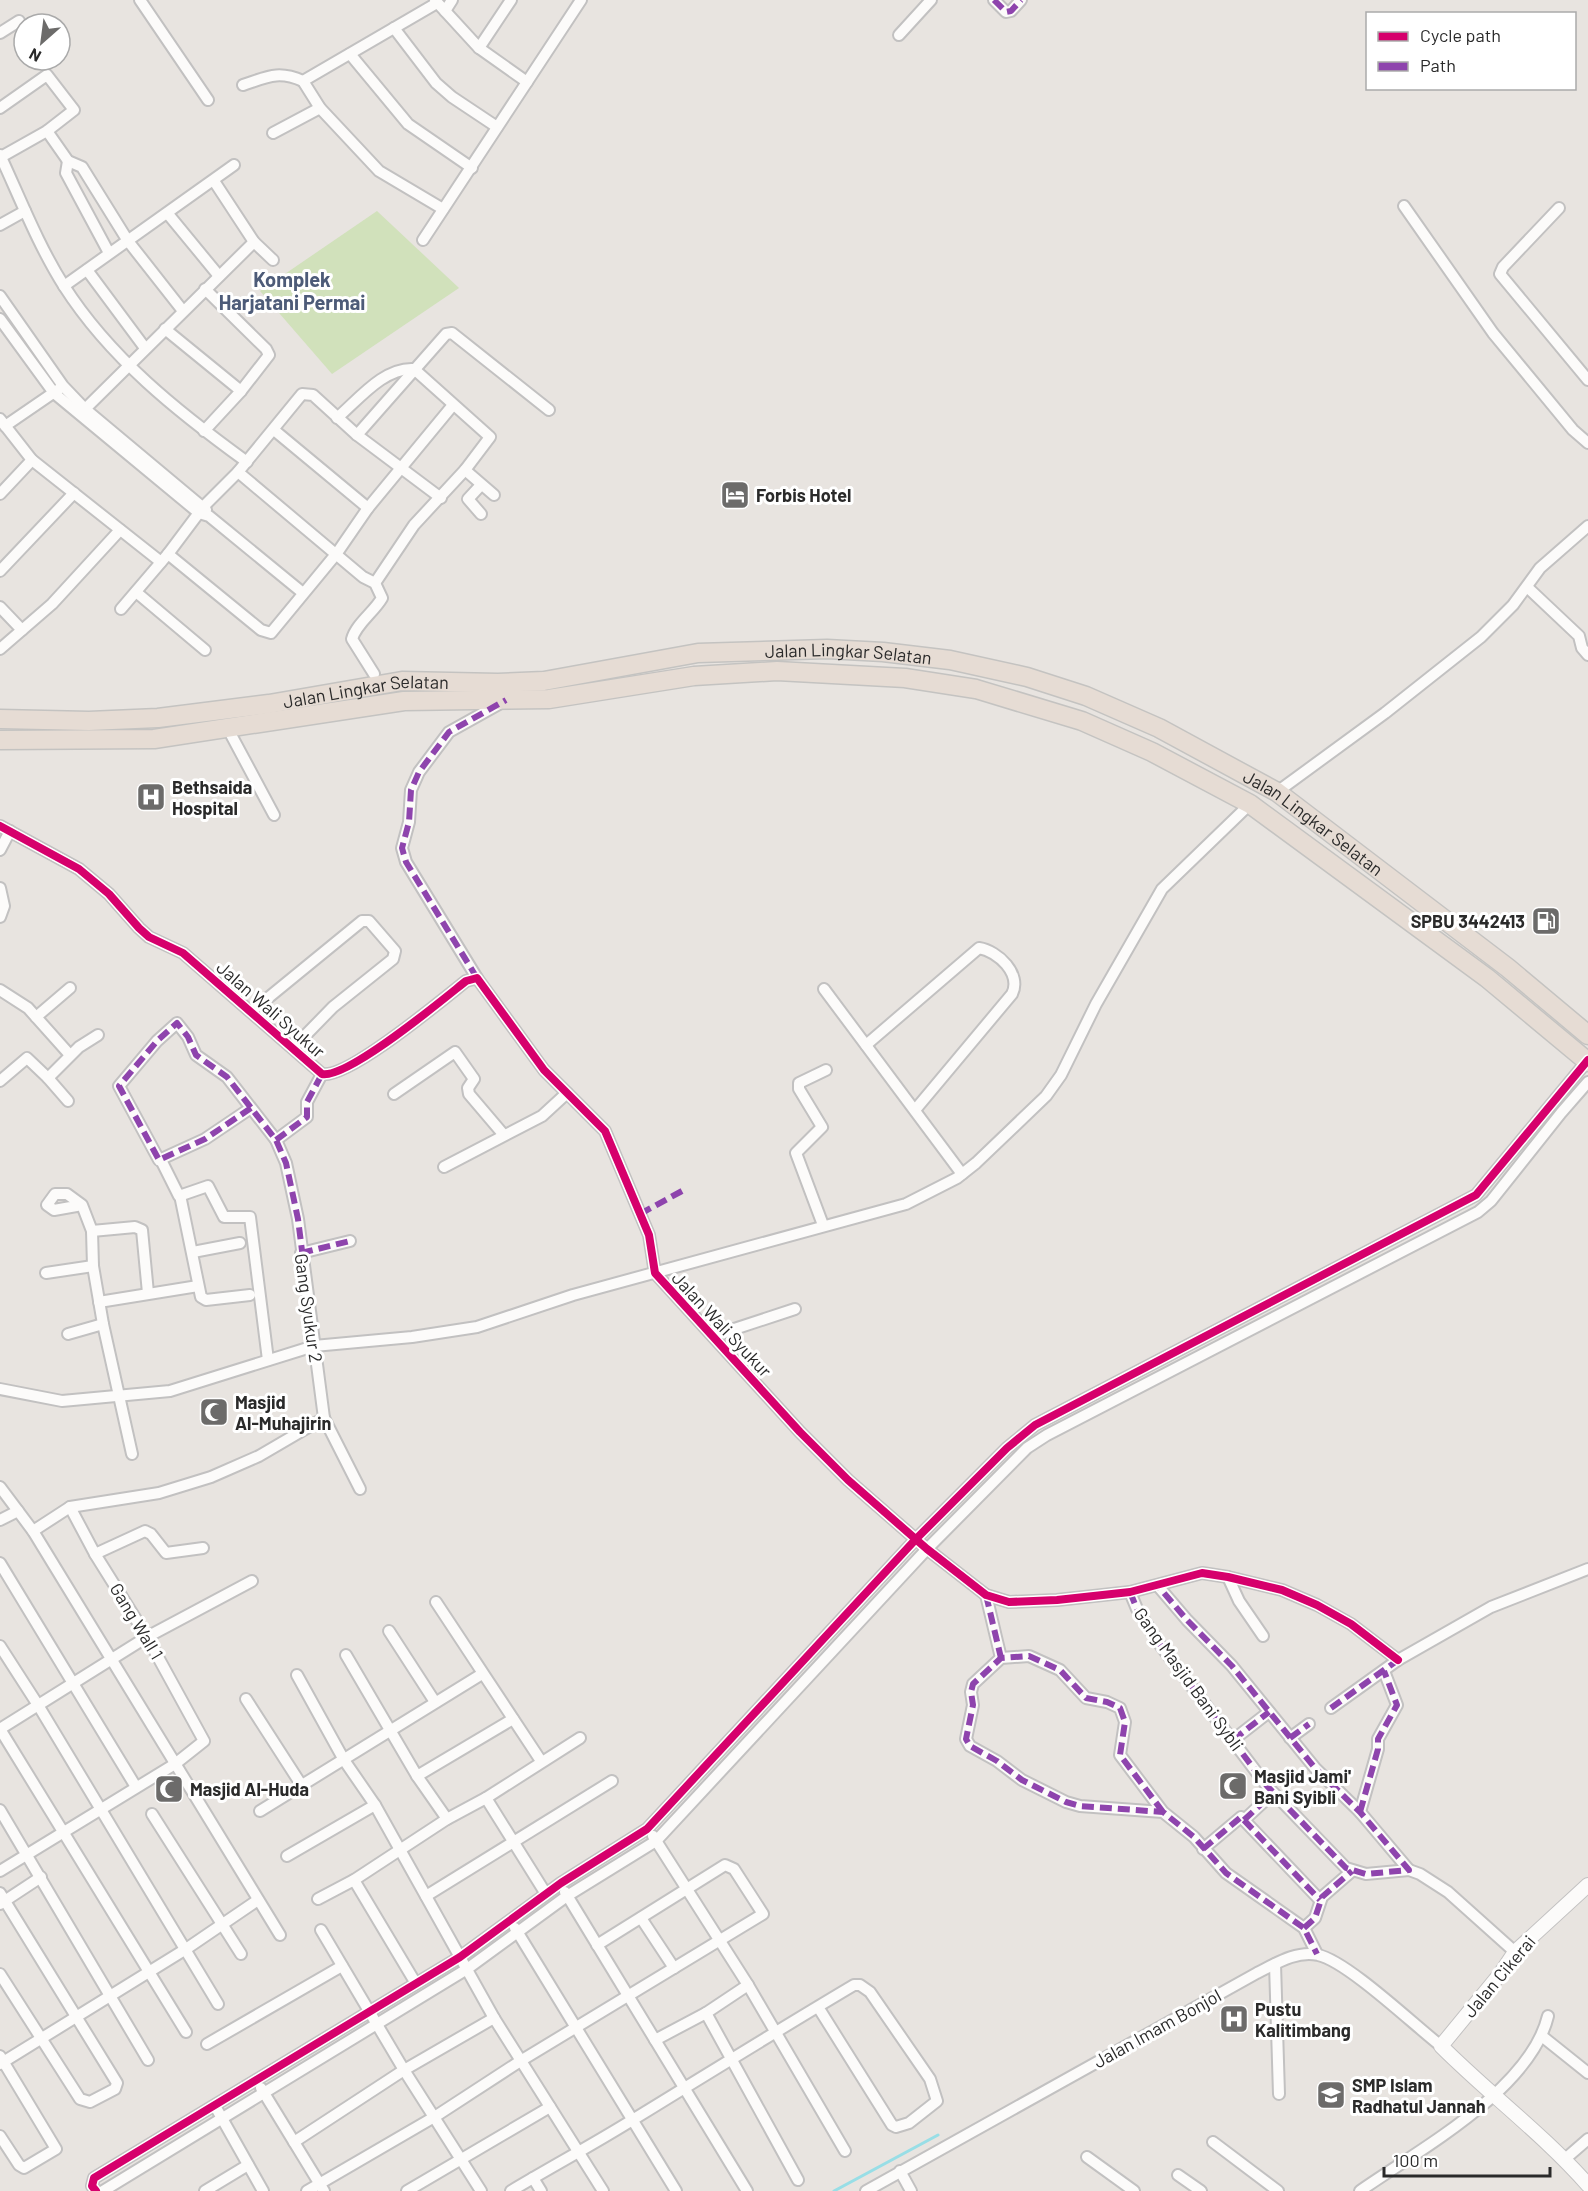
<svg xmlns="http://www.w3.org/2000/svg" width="1588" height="2191" viewBox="0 0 1588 2191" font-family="Barlow,sans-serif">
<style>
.green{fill:#d1e1bb}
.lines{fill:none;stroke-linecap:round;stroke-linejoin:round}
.stream{stroke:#98dee6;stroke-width:3}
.minor-casing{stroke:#c2c1c1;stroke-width:14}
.tertiary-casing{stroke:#c2c1c1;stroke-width:16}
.trunk-casing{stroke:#c4c3c1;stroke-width:21}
.minor{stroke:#fcfbfa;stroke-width:10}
.tertiary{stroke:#fcfbfa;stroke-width:14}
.trunk{stroke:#e6dcd4;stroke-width:18}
.quiet{stroke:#8e44ad;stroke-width:6;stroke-dasharray:12 6;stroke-linecap:butt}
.cycleway-casing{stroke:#fff;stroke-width:11}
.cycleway{stroke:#d6006c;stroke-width:8}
.labels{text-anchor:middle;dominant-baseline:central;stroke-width:6;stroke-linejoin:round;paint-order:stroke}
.poi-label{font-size:18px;font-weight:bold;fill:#2a2a2a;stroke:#fff;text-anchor:start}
.street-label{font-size:18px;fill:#2a2a2a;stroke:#fff}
.neighbourhood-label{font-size:20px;font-weight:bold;fill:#4d5b78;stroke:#fff}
</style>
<rect width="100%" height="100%" fill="#e8e4e0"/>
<path class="green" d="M377,211L459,288L332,374L260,291Z"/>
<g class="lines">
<path class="stream" d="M834,2191L938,2135"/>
<g class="minor-casing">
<g id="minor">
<path d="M140,0L208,100"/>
<path d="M435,0L479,48L527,82"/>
<path d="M994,0L1006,12L1011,11L1021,0"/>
<path d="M445,11L452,0"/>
<path d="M394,28L436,83L452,97L497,127"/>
<path d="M0,33L19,21"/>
<path d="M899,35L931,0"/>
<path d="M479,48L511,0"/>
<path d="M350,54L408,124L472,168"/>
<path d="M303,81L320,108L379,171L443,209"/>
<path d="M243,85C267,77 278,70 303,81L437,3"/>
<path d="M0,108L47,75L74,110L47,131L1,157"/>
<path d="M47,131L68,161L82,167L128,241L183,311"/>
<path d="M273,133L320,108"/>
<path d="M0,155C20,198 38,245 64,286C110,358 178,412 247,462"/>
<path d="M68,161L66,173L109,253"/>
<path d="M214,181L254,242L273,260"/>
<path d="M1404,206L1493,333L1573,430L1588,443"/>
<path d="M1559,208L1503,267L1500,274L1588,380"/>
<path d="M168,214L219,276"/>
<path d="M0,225L25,211"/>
<path d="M423,240L581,0"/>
<path d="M87,270L145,348"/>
<path d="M64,286L234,165"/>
<path d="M0,296L63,386L84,408L206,510"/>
<path d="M0,319L54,393L199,513L209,516L303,593"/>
<path d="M165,329L241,391"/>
<path d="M82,412L254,242"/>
<path d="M337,418C359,399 384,367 414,369L490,437L465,470L414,525L375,583"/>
<path d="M0,419L32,460L161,562"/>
<path d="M5,426L59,389"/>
<path d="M274,430L368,508"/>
<path d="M204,431L241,391L269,355L266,349L205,289"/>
<path d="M357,435L446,334L452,333L549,410"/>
<path d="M465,470L494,495"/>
<path d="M238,472L363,577L375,583L382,598C374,612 356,624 352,639L374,674"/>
<path d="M481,485L468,499L481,514"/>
<path d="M0,494L32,460"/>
<path d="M168,554L261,630L271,633L337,553L368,508L453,405"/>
<path d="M0,571L74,493"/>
<path d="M1527,587L1579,636L1582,648L1588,655"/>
<path d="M136,592L205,650"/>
<path d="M0,607L22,630"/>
<path d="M121,609L168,554L204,506L238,472L302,394L313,395L357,435L441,498"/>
<path d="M0,649L52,604L120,530"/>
<path d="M228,729L274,815"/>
<path d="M1277,792L1385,713L1481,637L1513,605L1540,568L1588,526"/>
<path d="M0,826L79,869L109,894L139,928L149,937L183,953L322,1074C348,1079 442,1000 466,981L477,978L544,1070L605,1131L649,1235L655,1273L800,1432L848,1480L927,1549L986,1595L1009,1602L1057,1600L1130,1592L1202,1573L1228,1577L1282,1590L1317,1605L1351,1624L1398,1660"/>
<path d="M0,850L10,831"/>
<path d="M0,888L4,906L0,917"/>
<path d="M477,978L406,862L402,848L409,822L411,790L419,772L449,732L501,703"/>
<path d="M824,989L962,1174"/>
<path d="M0,990L28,1008L70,1055"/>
<path d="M252,1011L362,921H369L395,951L393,959L333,1007L293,1048"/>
<path d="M36,1017L70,988"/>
<path d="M866,1045L979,948C998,951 1022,974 1012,994L915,1110"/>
<path d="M0,1081L27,1058L48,1078"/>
<path d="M394,1094L455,1052L474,1079L468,1088L469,1094L503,1134"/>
<path d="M68,1101L48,1078L79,1047L98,1035"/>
<path d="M276,1140L307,1117V1102L322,1074"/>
<path d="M161,1160L179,1196L208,1186L224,1217H250L268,1360"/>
<path d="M444,1167L542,1116L567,1093"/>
<path d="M181,1200L201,1297L206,1300L250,1295"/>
<path d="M82,1205L54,1210L47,1205L55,1194H67L82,1205L92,1231L93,1266L103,1324L132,1454"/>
<path d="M823,1225L796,1153L822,1127L799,1089V1083L826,1070"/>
<path d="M92,1231L135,1227L142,1230L148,1293"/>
<path d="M193,1252L240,1243"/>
<path d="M301,1253L350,1241"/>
<path d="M46,1273L93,1266"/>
<path d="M99,1302L198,1286"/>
<path d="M68,1334L103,1324"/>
<path d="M713,1336L795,1309"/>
<path d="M0,1389L62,1401L170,1391L314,1346L412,1337L477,1327L573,1295L906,1204L957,1178L976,1163L1046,1096L1061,1075L1096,1004L1162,889L1250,804"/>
<path d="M324,1418L360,1489"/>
<path d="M0,1487L33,1531L280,1935"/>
<path d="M0,1520L18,1511"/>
<path d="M33,1531L70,1507L159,1493L211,1477L259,1456L324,1418L298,1219L286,1163L276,1140L227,1077L196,1055L188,1037L177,1023L157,1041L119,1086L159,1160L205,1139L251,1108"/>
<path d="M95,1554L145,1531L151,1534L166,1553L203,1548"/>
<path d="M0,1563L136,1787"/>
<path d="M1228,1577L1239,1601L1263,1636"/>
<path d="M1158,1586L1187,1620L1232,1666L1315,1768L1360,1812L1409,1870"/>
<path d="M1130,1592L1137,1609L1161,1646L1267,1786L1346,1868L1366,1874L1409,1870L1420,1874L1448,1892L1515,1952"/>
<path d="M986,1595L1001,1658"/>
<path d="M436,1602L541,1761"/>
<path d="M389,1631L435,1702"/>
<path d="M0,1646L38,1705L218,2004"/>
<path d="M346,1655L417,1776L447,1819"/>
<path d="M297,1675L344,1760L375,1805L494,2018L603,2191"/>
<path d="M246,1699L302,1786"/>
<path d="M1331,1708L1398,1660L1491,1607L1588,1569"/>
<path d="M0,1729L186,2032"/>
<path d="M0,1729L147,1637L252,1581"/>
<path d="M1290,1738L1309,1724"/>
<path d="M1233,1740L1269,1712"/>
<path d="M417,1776L513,1719"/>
<path d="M486,1798L546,1894"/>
<path d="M0,1810L148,2060"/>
<path d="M260,1811L482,1674"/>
<path d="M1163,1812L1120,1755L1125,1722L1120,1708L1107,1702L1086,1698L1060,1670L1029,1656L1001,1658L973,1684L971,1692L973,1705L966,1739L970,1746L997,1761L1022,1780L1066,1802L1080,1806L1163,1812L1194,1837L1226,1873L1304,1928L1317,1954"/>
<path d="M1360,1812L1378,1749V1739L1397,1705L1384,1671"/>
<path d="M152,1814L241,1954"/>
<path d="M1244,1820L1273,1793"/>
<path d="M653,1836L748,1985L845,2151"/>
<path d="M1203,1849L1241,1817L1320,1900"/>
<path d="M287,1856L375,1805"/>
<path d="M0,1871L175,1764L204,1741L147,1637L95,1554L70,1507"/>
<path d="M354,1880L415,1982"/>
<path d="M565,1892L747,2191"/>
<path d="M0,1893L117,2083L115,2089L90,2102L80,2099L0,1974"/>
<path d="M426,1896L612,1781"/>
<path d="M318,1899L354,1880L447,1819L486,1798L580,1738"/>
<path d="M0,1904L41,1877"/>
<path d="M641,1918L674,1968"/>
<path d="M515,1928L676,2191"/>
<path d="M1304,1928L1315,1918L1322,1897L1352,1871"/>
<path d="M321,1930L404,2070L481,2191"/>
<path d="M1275,1964L1279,2094"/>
<path d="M706,2013L798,2180"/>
<path d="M1543,2037L1588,2073"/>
<path d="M655,2040L706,2013L748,1985"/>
<path d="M207,2044L342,1966"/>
<path d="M0,2064L186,1949L258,1900"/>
<path d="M261,2088L324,2191"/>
<path d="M215,2106L263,2191"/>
<path d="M0,2136L19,2165L24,2168L56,2149L0,2056"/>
<path d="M294,2142L404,2070L494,2018"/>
<path d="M1213,2142L1278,2191"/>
<path d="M1087,2157L1134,2191"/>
<path d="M1565,2159L1588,2139"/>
<path d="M900,2171L911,2191"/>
<path d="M1178,2175L1201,2191"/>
<path d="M533,2178L541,2191"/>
<path d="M96,2191L92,2186L94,2178L460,1957L561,1883L647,1829L916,1539L1007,1448L1035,1425L1476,1195L1588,1060"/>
<path d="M103,2191L467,1969L567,1896L656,1841L927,1549L1027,1448L1047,1435L1478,1212L1491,1201L1561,1113L1588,1082"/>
<path d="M205,2191L248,2165"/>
<path d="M307,2191L436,2116L522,2060L763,1914L734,1869L725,1865L597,1945"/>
<path d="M407,2191L550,2107"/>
<path d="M511,2191C551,2167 594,2144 634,2119C707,2074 780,2029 854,1985H860L870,1992L930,2079L937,2101L909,2123L896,2127L892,2125L818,2007"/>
<path d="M866,2191L1257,1973C1275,1964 1297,1950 1318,1955C1347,1961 1414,2025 1441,2046"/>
<path d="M1360,2191C1420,2149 1530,2090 1548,2016"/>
</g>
</g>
<g class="tertiary-casing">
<path id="tertiary" d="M1588,1885L1515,1952L1501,1973L1441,2046C1489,2094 1543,2134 1588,2185"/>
</g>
<g class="trunk-casing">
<g id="trunk">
<path id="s1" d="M0,719L89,721L158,718L269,704L402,681L498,683L544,681L698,653L827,649L883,652L950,660L1027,677L1086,696L1159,728L1277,792L1508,968L1588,1035"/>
<path d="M0,740L154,739L404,701L549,699L694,676L777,671L905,678L976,689L1082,721L1152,752L1250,804L1487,978L1588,1062"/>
</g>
</g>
<use href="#minor" class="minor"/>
<use href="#tertiary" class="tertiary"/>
<use href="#trunk" class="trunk"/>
<g class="quiet">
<path d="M994,0L1006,12L1011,11L1021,0"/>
<path d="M477,978L406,862L402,848L409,822L411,790L419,772L449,732L506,700"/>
<path d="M251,1108L205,1139L159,1160L119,1086L157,1041L177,1023L188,1037L196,1055L227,1077L276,1140L286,1163L298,1219L314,1346"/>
<path d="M276,1140L307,1117V1102L322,1074"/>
<path d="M640,1214L682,1191"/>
<path d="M301,1253L350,1241"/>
<path d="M1130,1592L1137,1609L1161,1646L1267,1786L1346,1868L1366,1874L1409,1870L1360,1812L1315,1768L1232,1666L1187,1620L1158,1586"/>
<path d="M986,1595L1001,1658"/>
<path d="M1331,1708L1398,1660"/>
<path d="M1290,1738L1309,1724"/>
<path d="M1233,1740L1269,1712"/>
<path d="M1163,1812L1120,1755L1125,1722L1120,1708L1107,1702L1086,1698L1060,1670L1029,1656L1001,1658L973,1684L971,1692L973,1705L966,1739L970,1746L997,1761L1022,1780L1066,1802L1080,1806L1163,1812L1194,1837L1226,1873L1304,1928L1317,1954"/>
<path d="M1360,1812L1378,1749V1739L1397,1705L1384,1671"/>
<path d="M1244,1820L1273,1793"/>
<path d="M1203,1849L1241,1817L1320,1900"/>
<path d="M1304,1928L1315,1918L1322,1897L1352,1871"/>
</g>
<g class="cycleway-casing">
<g id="cycleway">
<path d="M0,826L79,869L109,894L139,928L149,937L183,953L322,1074C348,1079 442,1000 466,981L477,978L544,1070L605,1131L649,1235L655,1273L800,1432L848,1480L927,1549L986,1595L1009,1602L1057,1600L1130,1592L1202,1573L1228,1577L1282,1590L1317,1605L1351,1624L1398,1660"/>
<path d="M96,2191L92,2186L94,2178L460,1957L561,1883L647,1829L916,1539L1007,1448L1035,1425L1476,1195L1588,1060"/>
</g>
</g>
<use href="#cycleway" class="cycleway"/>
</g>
<defs>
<g id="hotel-square" transform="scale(1.5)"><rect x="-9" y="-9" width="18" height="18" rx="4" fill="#6c6b6a" stroke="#fff"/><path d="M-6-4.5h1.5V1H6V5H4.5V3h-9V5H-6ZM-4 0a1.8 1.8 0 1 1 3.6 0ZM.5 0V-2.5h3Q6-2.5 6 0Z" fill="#fff"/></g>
<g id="hospital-square" transform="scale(1.5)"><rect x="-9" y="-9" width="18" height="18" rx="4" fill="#6c6b6a" stroke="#fff"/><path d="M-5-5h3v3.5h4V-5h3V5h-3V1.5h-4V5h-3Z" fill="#fff"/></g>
<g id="fuel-square" transform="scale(1.5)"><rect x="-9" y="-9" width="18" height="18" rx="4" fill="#6c6b6a" stroke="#fff"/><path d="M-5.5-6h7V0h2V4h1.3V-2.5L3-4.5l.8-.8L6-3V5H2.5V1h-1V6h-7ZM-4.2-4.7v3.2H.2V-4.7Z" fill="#fff"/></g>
<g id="mosque-square" transform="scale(1.5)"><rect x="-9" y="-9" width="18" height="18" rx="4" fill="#6c6b6a" stroke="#fff"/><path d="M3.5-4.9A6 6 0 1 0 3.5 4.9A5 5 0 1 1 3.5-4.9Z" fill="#fff"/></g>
<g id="school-square" transform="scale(1.5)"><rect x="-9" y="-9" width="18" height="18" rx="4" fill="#6c6b6a" stroke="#fff"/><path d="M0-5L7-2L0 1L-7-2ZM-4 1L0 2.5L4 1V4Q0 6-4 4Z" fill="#fff"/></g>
</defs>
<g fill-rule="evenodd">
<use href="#hotel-square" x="735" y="495"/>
<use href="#hospital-square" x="151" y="797"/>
<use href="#fuel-square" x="1546" y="921"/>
<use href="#mosque-square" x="214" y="1412"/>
<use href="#mosque-square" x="1233" y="1786"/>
<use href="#mosque-square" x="169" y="1789"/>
<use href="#hospital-square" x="1234" y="2019"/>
<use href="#school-square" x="1331" y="2095"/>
</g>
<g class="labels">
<g class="poi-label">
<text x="756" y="495">Forbis Hotel</text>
<text x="172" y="787">Bethsaida<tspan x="172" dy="21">Hospital</tspan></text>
<text x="1525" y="921" text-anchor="end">SPBU 3442413</text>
<text x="235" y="1402">Masjid<tspan x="235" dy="21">Al-Muhajirin</tspan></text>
<text x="1254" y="1776">Masjid Jami'<tspan x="1254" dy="21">Bani Syibli</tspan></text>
<text x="190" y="1789">Masjid Al-Huda</text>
<text x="1255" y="2009">Pustu<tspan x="1255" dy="21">Kalitimbang</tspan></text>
<text x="1352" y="2085">SMP Islam<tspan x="1352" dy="21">Radhatul Jannah</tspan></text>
</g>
<g class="street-label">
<text stroke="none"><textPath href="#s1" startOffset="854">Jalan Lingkar Selatan</textPath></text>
<text stroke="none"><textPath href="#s1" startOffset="368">Jalan Lingkar Selatan</textPath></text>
<text stroke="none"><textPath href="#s1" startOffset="1358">Jalan Lingkar Selatan</textPath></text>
<text transform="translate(271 1009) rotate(41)">Jalan Wali Syukur</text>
<text transform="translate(309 1308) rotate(82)">Gang Syukur 2</text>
<text transform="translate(722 1324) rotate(47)">Jalan Wali Syukur</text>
<text transform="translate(137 1621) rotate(59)">Gang Wall 1</text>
<text transform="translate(1189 1679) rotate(54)">Gang Masjid Bani Sybli</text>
<text transform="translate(1499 1976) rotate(-50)">Jalan Cikerai</text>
<text transform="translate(1157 2028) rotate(-29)">Jalan Imam Bonjol</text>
</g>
<g class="neighbourhood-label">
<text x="292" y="279">Komplek<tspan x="292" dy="23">Harjatani Permai</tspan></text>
</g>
</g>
<rect x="1366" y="12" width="210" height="78" fill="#ffffff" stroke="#aaaaaa" stroke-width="1.5"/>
<rect x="1378" y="32" width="30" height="9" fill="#d6006c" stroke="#aaaaaa" stroke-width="1.5"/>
<text x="1420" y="42" font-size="18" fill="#2a2a2a">Cycle path</text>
<rect x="1378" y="62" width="30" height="9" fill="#8e44ad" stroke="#aaaaaa" stroke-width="1.5"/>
<text x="1420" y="72" font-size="18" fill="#2a2a2a">Path</text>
<g transform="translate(42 42) rotate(208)"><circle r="28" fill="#ffffff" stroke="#aaaaaa" stroke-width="1.5"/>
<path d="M0-4.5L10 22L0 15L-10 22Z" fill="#6c6b6a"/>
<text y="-9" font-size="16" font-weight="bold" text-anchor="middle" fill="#2a2a2a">N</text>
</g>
<path d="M1384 2167v9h166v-9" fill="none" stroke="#2a2a2a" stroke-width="3"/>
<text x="1393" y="2167" font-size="18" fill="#2a2a2a" stroke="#ffffff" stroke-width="4.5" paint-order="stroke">100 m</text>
</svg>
